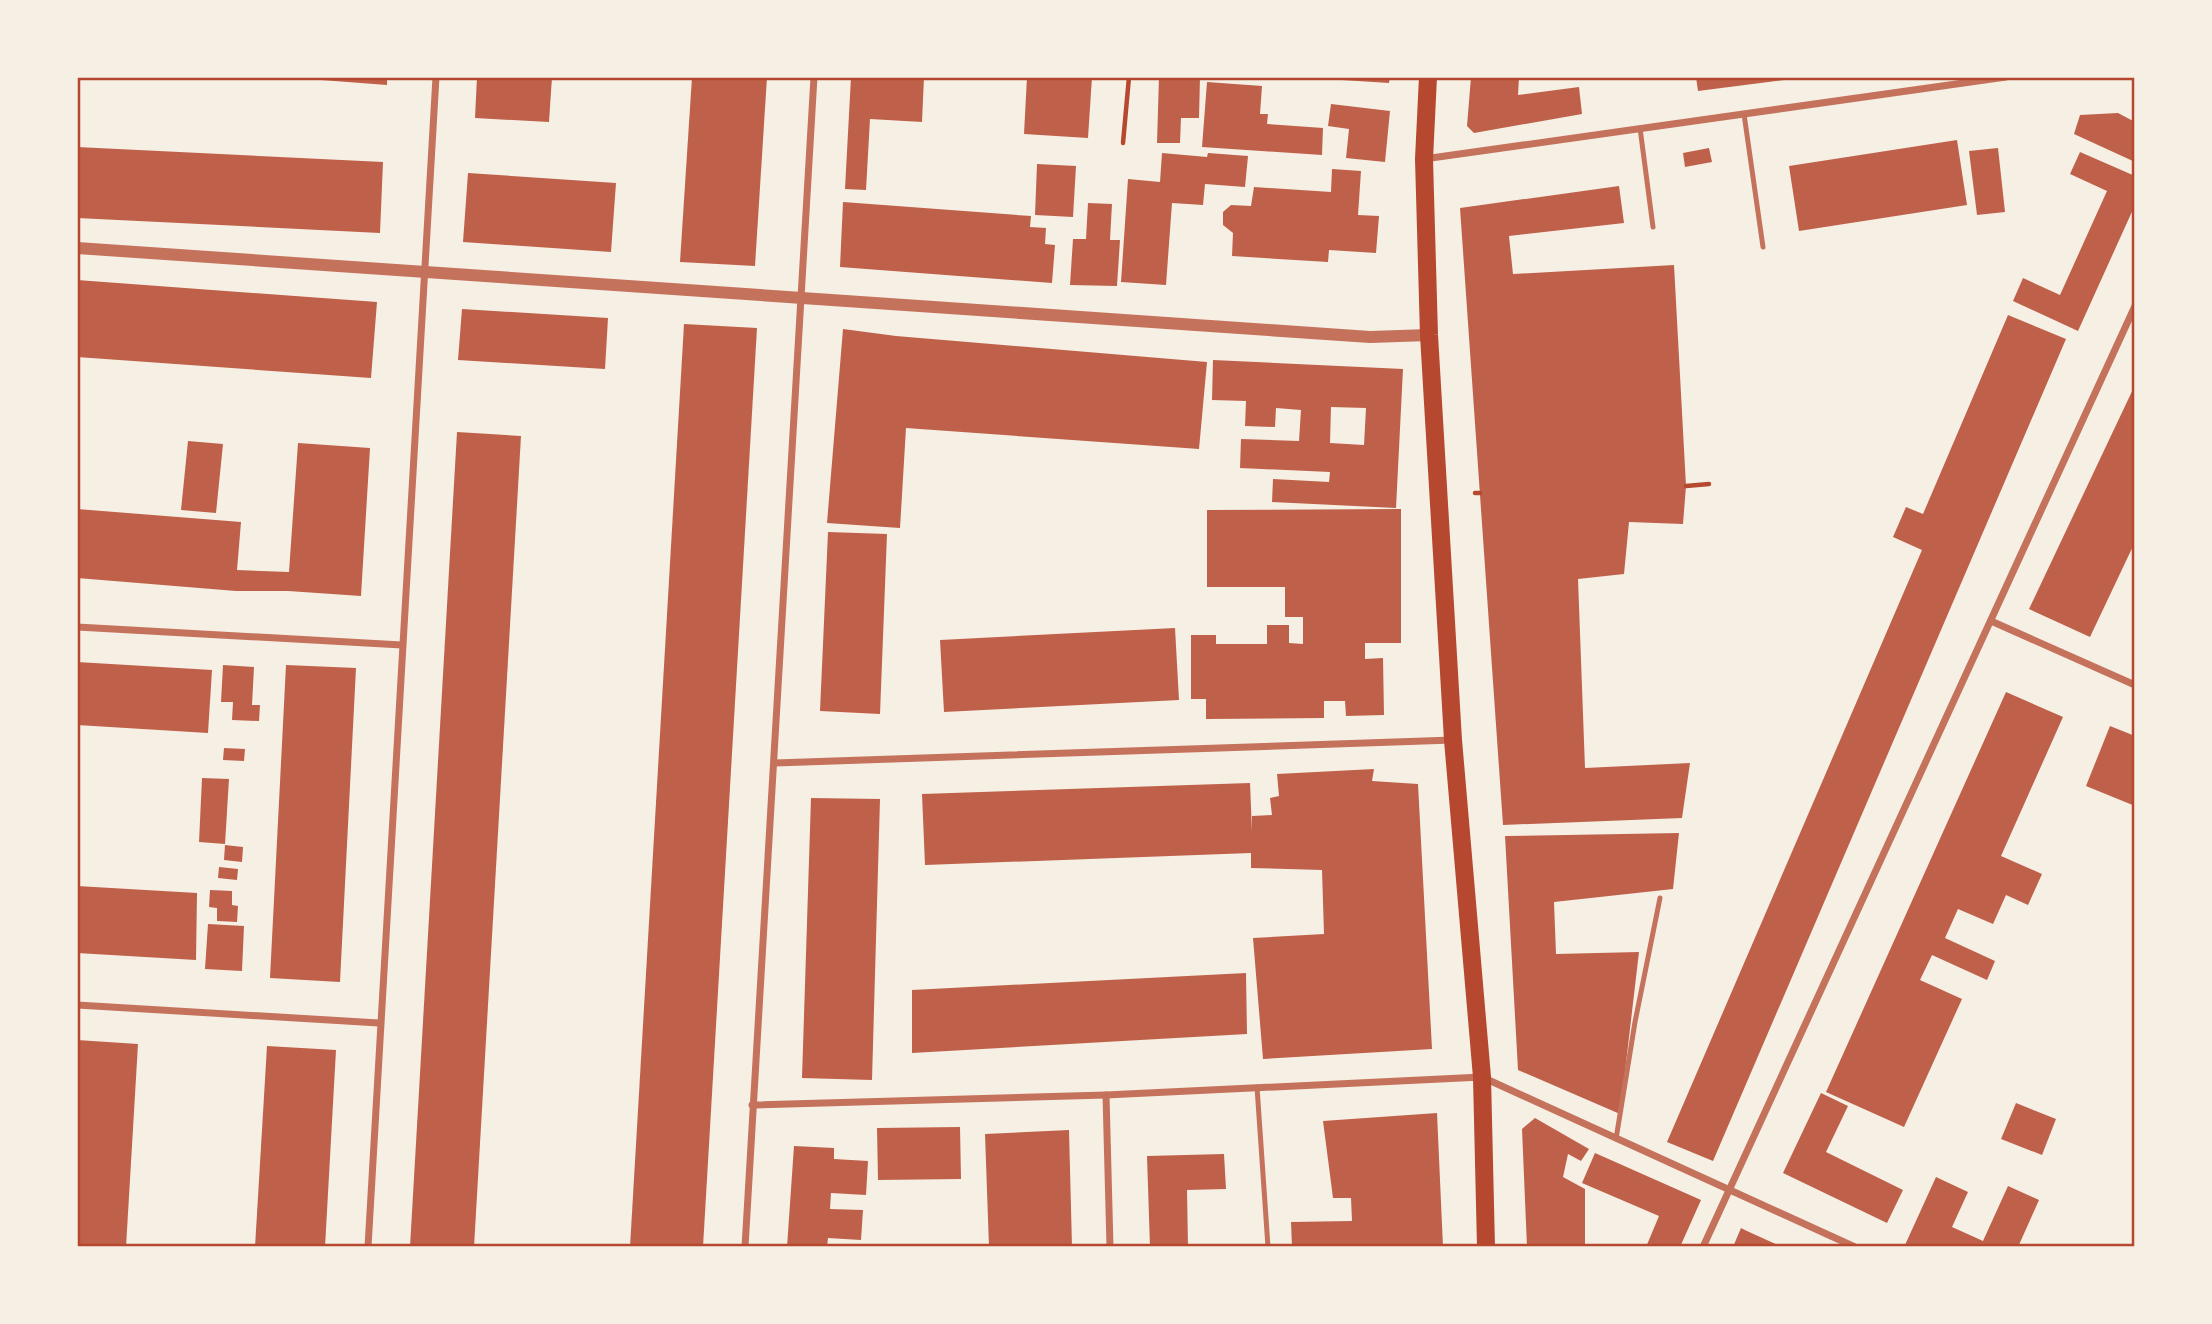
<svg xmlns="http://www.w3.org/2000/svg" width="2212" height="1324" viewBox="0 0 2212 1324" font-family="Karla,sans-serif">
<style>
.building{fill:#bf614a;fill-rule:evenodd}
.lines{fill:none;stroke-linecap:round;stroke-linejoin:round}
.path{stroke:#b5482f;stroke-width:4.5}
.service{stroke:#c5725c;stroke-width:5}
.minor{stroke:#c5725c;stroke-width:7}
.tertiary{stroke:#c5725c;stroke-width:12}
.primary{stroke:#b5482f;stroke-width:18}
.neatline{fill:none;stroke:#b5482f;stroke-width:2.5}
</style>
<rect width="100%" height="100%" fill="#f6efe4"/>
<g class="building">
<path d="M321,77H387V85L321,80Z"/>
<path d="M477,77H552L549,122L475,118Z"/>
<path d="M692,77H767L755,266L680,262Z"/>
<path d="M851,77H924L922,122L870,119L866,190L845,189Z"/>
<path d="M1027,77H1092L1088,138L1024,134Z"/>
<path d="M1159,77H1200L1199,118H1181L1180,143H1157Z"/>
<path d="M1326,77H1390L1389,83L1326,79Z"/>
<path d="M1471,77H1519L1518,95L1579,87L1582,114L1474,133L1467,126Z"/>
<path d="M1696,77H1792V79L1698,91Z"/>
<path d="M1207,82L1262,86L1260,114H1268L1267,124L1323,128L1322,155L1202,147Z"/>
<path d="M1331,104L1390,111L1385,162L1346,158L1349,129L1328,126Z"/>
<path d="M2118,113L2135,122V162L2074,134L2080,115Z"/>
<path d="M1957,140L1967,205L1799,231L1789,166Z"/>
<path d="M77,147L383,162L380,233L77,218Z"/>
<path d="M1709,148L1712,162L1685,167L1683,153Z"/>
<path d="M1998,148L2005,212L1977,215L1969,151Z"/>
<path d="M2080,152L2135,176V205L2078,331L2013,301L2023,278L2060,295L2107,191L2070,174Z"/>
<path d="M1162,153L1207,157L1208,153L1248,156L1245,187L1205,184L1203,205L1172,203L1166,285L1121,282L1128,179L1160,182Z"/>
<path d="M1037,164L1076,166L1073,217L1035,215Z"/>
<path d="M1332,169L1361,171L1358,215L1379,216L1376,253L1329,250L1328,262L1232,256L1233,233L1223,225V212L1231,205L1251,206L1254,187L1331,192Z"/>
<path d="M468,173L616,183L611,252L463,242Z"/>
<path d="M1619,186L1624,223L1509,236L1513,274L1674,265L1686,486L1683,524L1629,522L1624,574L1578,579L1585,768L1690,763L1682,818L1503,825L1460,208Z"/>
<path d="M843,202L1031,216L1030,227L1046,228L1045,244L1055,245L1052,283L840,267Z"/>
<path d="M1088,203L1112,204L1110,240H1120L1117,286L1070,285L1073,239H1086Z"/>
<path d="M77,280L377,302L371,378L77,357Z"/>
<path d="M462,309L608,318L605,369L458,360Z"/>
<path d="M2008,315L2066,339L1713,1161L1667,1142L1922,550L1893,537L1906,507L1923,514Z"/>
<path d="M684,324L757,328L703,1247H630Z"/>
<path d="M843,329L896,336L1207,362L1199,449L906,428L900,528L827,523Z"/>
<path d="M1213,360L1403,369L1396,508L1272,502L1273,479L1329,482L1330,472L1240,468L1241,439L1299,441L1301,410L1276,408L1275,427L1245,426L1246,401L1212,400ZM1331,407L1366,408L1364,445L1330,443Z"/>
<path d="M2135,385V542L2090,637L2029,609Z"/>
<path d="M457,432L521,436L474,1247H410Z"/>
<path d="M188,441L223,444L216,513L181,510Z"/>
<path d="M298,443L370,448L361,596L288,591H236L77,578V509L241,522L237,570L289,572Z"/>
<path d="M1401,509V643H1365V659L1383,658L1384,715L1346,716L1345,701H1324V718L1206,719V699H1191V635H1216V644H1267V625H1289V643L1303,644V617H1285V587H1207V510Z"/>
<path d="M828,532L887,534L880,714L820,711Z"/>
<path d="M1175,628L1179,700L944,712L940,640Z"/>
<path d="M77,662L212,670L208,733L77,725Z"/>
<path d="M223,665L254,667L252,705H260L259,721L232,720L233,702H221Z"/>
<path d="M286,665L356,668L340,982L270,978Z"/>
<path d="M2006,692L2063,717L2001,856L2042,874L2028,905L2006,895L1993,924L1958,909L1945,938L1995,961L1987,980L1932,955L1920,980L1962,999L1904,1127L1826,1092Z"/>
<path d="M2110,726L2135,736V806L2086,786Z"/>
<path d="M224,748L245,749L244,761L223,760Z"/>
<path d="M1374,769L1372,781L1418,784L1432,1049L1263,1059L1253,938L1324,934L1322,870L1251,868V853L925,865L922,794L1250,783L1252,832V816L1272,815L1270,798L1279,796L1277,774Z"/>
<path d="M202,778L229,779L225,844L199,842Z"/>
<path d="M811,798L880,799L872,1080L802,1078Z"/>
<path d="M1679,833L1673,889L1554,902L1556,954L1639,952L1620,1114L1518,1070L1505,836Z"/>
<path d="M225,845L243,847L242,862L224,860Z"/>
<path d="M219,867L238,869L237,880L218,878Z"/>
<path d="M77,886L197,893L196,960L77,953Z"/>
<path d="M210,890L232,891V905L238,906L237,922L217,921V908L209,907Z"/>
<path d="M208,924L244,926L242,971L205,969Z"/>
<path d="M1246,973L1247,1034L912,1053V990Z"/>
<path d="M77,1040L138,1044L126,1247H77Z"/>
<path d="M267,1046L336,1050L325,1247H255Z"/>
<path d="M1821,1093L1848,1106L1826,1152L1903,1190L1887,1223L1783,1173Z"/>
<path d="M2016,1103L2056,1119L2042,1155L2001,1139Z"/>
<path d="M1437,1113L1443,1247H1292L1291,1222L1352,1221L1351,1198H1333L1323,1121Z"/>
<path d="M1535,1118L1589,1149L1581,1161L1568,1154L1563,1177L1585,1189V1247H1527L1522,1129Z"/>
<path d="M960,1127L961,1179L878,1180L877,1128Z"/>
<path d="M1069,1130L1072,1247H989L985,1134Z"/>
<path d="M794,1146L834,1148V1159L868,1161L866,1195L831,1193L830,1209L863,1210L861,1240L828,1238L827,1247H787Z"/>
<path d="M1595,1153L1701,1200L1680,1247H1646L1659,1216L1582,1183Z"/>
<path d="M1224,1154L1226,1189L1187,1190L1188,1247H1150L1147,1156Z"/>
<path d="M1936,1177L1968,1192L1952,1227L1983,1241L2008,1186L2039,1200L2018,1247H1909L1905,1245Z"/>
<path d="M1741,1228L1747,1231L1782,1247H1733Z"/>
</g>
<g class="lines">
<g class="path">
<path d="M1123,143L1129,77"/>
<path d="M1686,486L1709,484"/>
<path d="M1475,493H1480"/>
</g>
<g class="service">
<path d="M1744,114L1763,247"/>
<path d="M1640,128L1653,227"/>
<path d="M1257,1087L1268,1247"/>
<path d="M1616,1139L1635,1022L1660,898"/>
</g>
<g class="minor">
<path d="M1424,159L2006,77"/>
<path d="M1991,621L2135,685"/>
<path d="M77,627L402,645"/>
<path d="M775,763L1453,740"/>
<path d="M77,1005L379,1023"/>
<path d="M1106,1095L1110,1247"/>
<path d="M752,1105L1106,1095L1482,1077L1855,1247"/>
<path d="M368,1247L436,77"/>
<path d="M745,1247L814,77"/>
<path d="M1703,1247L2135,306"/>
</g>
<path class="tertiary" d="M77,248L1370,337L1429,335"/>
<path class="primary" d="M1428,77L1424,159L1429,335L1453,740L1482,1077L1486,1247"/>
</g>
<rect width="2212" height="1324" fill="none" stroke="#f6efe4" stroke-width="158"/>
<rect x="79" y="79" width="2054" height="1166" class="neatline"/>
</svg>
